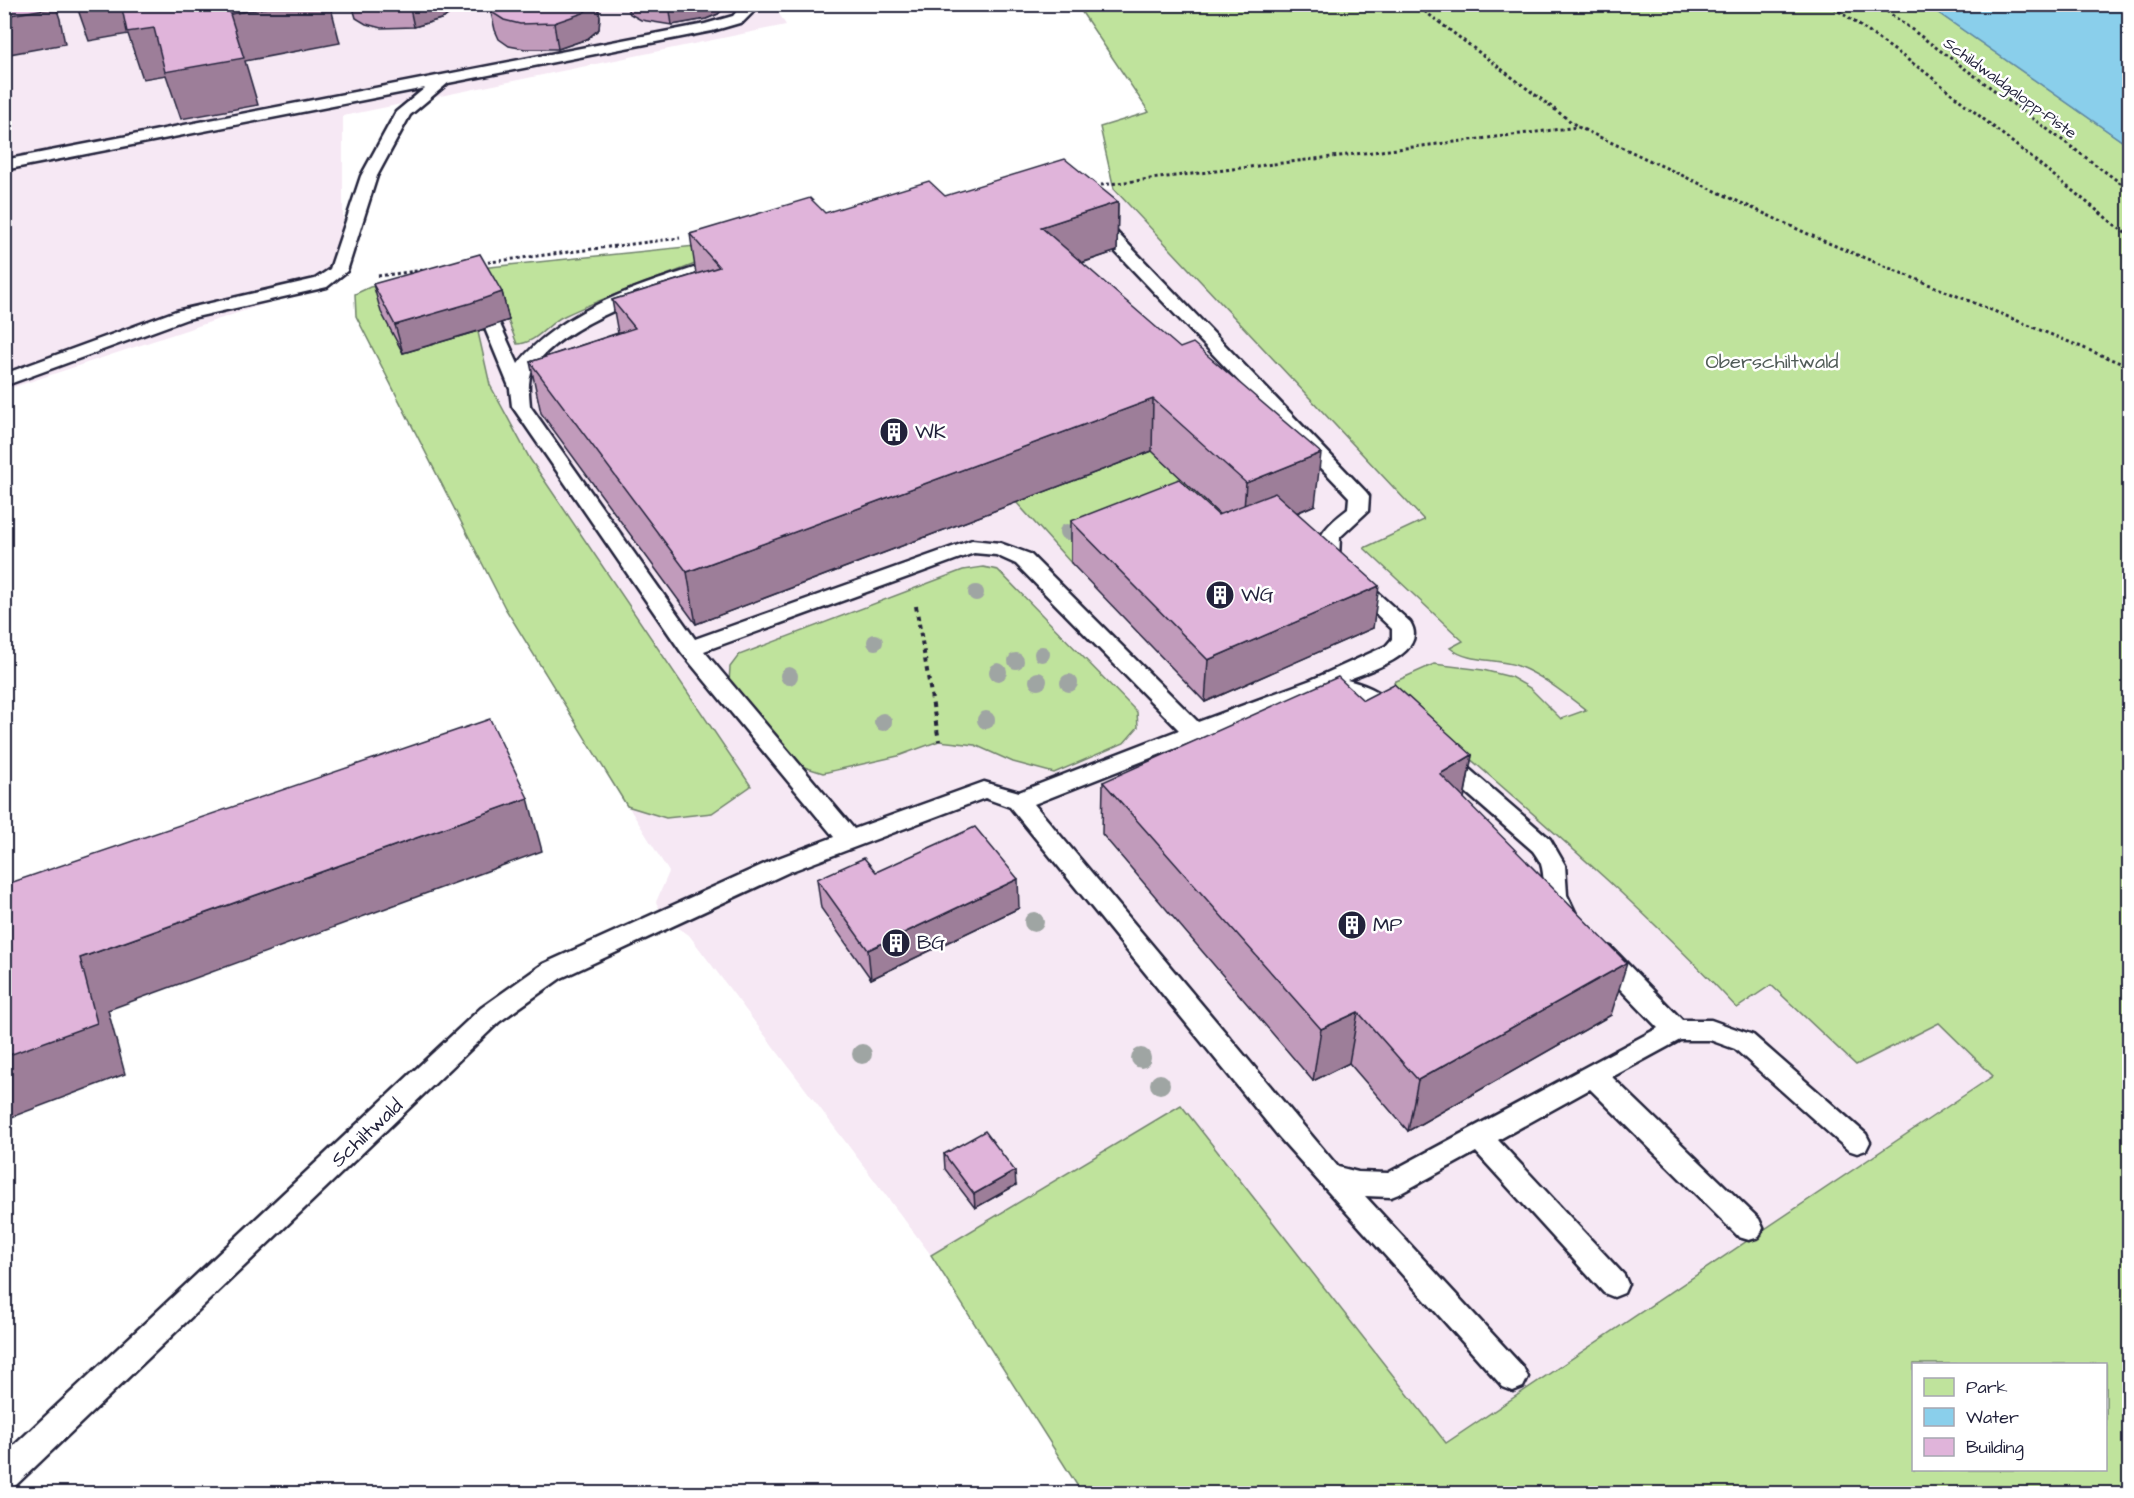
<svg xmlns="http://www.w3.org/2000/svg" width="2134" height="1498" viewBox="0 0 2134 1498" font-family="'Architects Daughter',sans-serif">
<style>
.built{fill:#f6e8f4}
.green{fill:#bfe39c;stroke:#70826c;stroke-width:1.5;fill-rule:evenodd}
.water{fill:#8acfeb;stroke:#608aa5;stroke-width:1.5}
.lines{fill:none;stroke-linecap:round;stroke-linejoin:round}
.service-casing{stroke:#22223b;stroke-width:5}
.path-far1{stroke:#22223b;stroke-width:3;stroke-dasharray:3 3;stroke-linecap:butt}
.path{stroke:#22223b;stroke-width:4;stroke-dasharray:4.5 4.5;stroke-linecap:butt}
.service{fill:#fff;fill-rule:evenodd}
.tree{fill:#9fa5a3}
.wall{fill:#c19bbb;stroke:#22223b;stroke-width:1.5}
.shaded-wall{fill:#9d7e99;stroke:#22223b;stroke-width:1.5}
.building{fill:#e0b4da;stroke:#22223b;stroke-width:1.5}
.labels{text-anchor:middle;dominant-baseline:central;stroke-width:5;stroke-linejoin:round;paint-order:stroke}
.far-street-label{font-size:16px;fill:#22223b;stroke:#fff}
.park-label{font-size:20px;fill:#515c58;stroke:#fff}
.poi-label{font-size:20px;fill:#22223b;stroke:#fff;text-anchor:start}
.street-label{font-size:20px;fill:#22223b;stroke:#fff}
</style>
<rect width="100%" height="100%" fill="#fff"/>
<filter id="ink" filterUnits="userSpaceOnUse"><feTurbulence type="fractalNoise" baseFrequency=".0167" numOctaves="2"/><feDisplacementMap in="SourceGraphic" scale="12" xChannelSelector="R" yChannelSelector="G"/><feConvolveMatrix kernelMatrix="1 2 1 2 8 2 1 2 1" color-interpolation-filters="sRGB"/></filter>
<g filter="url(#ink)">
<g class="built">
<path d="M773,4L786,25L343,116V278L5,390L4,5Z"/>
<path d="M1114,189L1424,520L1604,704L1994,1076L1446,1444L1181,1105L931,1255L689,935L664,918L656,902L669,872L505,608L355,294L370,287L726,243Z"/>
</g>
<g class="green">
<path d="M1077,5H1927L2129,146V1493H1082L931,1255L1181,1105L1446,1443L1993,1076L1939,1023L1856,1065L1771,985L1737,1008C1632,895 1513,797 1398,696L1394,682L1434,664L1483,670L1511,677L1530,688L1561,719L1586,710C1564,693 1543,676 1518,666C1496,658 1468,663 1450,648L1463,641L1364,548L1424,520L1114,189L1100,127L1149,112ZM1914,1364H2106V1470H1914Z"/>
<path d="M705,245L712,257C663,278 612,293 564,316C548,323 536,344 517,344L508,320L478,332L490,385L530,459L751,786L712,813L666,818L627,806L505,608L356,316L355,294L370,287L480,268Z"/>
<path d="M1152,451L1242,535L1071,563L1016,502Z"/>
<path d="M983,567L998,570L1137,712L1138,727L1124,743L1054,773L1013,762L975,745L939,741L898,756L823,773L801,766L729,683L730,667L739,655L963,570Z"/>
</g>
<path class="water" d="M1927,5H2129V146Z"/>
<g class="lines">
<g class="service-casing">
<g id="service">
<path d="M743,4H757L758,7L743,22L712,31L448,83L410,115L377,176L347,271L327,287L187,319L4,386V374L176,311L315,279L330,269L361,176L396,112L425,88L4,170V160L705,24L733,16Z"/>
<path d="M1097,217L1103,218L1366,492L1369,496L1368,511L1340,537L1339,558L1410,622C1430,654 1368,671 1347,680C1368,685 1392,696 1404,716L1401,721C1379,728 1368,700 1347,695C1337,692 1324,694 1313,694L1034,804L1338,1167L1358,1172L1388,1173L1658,1028L1593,961L1590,954L1593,947L1602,944L1611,947L1682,1020H1711L1753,1035L1866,1134L1870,1142L1866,1150L1857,1153L1848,1150L1735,1049L1710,1040H1680L1612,1077L1759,1219L1763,1228L1759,1237L1749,1240L1739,1237L1590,1089L1498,1140L1624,1275L1628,1284L1624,1293L1614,1297L1604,1293L1476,1152L1401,1193L1391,1197L1365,1196L1523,1367L1528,1377L1523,1387L1513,1391L1503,1387L1279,1137L1010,807L985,798L789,872L561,978L499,1022L15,1486L4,1490V1455L481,1008L543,964L773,860L834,837L682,653L512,406L510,389L484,326L487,322H499L518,364C561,308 652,281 717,261H729L732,265L729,269C678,284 560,322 533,369C527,380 529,394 530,406L695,639L972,540L1000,543L1030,554L1198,722L1311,680L1386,646L1392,639V629L1319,560C1314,535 1330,523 1348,509L1349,497L1091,226L1089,222ZM974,553L996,555L1016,564L1179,730L1019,792L984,782L854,829L704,651Z"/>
<path d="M1445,753L1453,755L1550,839L1565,865L1567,895L1578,918L1575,925L1566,927C1537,918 1548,886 1541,864C1539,860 1536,855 1533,851L1437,767L1434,761L1437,755Z"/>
</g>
</g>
<g class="path-far1">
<path d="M1415,4L1578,127L1821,240L2130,367"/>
<path d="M1829,4L1925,72L2130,237"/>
<path d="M1877,4L2130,190"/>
<path d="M1101,185L1578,127"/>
<path d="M482,263L680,238"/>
<path d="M378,276L424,270"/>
</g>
<path class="path" d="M916,606L939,741"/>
<use href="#service" class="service"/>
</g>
<g class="tree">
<circle cx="1067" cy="532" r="8"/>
<circle cx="976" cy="593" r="8"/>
<circle cx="875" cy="642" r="8"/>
<circle cx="1042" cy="654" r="8"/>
<circle cx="1016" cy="661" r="8"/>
<circle cx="998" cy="672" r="9"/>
<circle cx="789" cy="676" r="9"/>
<circle cx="1038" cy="681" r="9"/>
<circle cx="1069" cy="683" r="9"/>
<circle cx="986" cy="720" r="9"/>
<circle cx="883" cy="722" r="9"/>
<circle cx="1034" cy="922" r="10"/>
<circle cx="862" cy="1054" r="10"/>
<circle cx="1141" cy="1058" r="10"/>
<circle cx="1160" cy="1084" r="10"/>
</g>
<g class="wall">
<path d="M352,4H457L456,8L444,18L414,27L381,28L366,24L356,18Z"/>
<path d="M489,4L600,17L599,29L587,39L558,49H525L509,46L499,39L495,30Z"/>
<path d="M625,4H728L718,14L706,19L672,25L641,20L630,14Z"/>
<path d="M945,196L1118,202L1117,251L1082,263L1315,505L1297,513L1373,628L1205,702L1071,563V521L1220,515L1152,451L696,624L541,413L530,362L618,333L612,300L696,274L690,234L825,213Z"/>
<path d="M373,284L502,292L509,320L478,331L403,353L381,312Z"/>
<path d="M1472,755L1464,799L1611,1015L1408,1131L1349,1063L1313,1081L1102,834L1103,782Z"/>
<path d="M876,872L1019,908L871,979L821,908L817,879Z"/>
<path d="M944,1154L1016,1185L975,1208L945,1169Z"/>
</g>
<g class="shaded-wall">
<path d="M51,4H55L60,19L65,44L4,55V16Z"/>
<path d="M76,4H123L230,14L286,4H330L340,43L245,61L258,105L181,119L166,75L143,79L128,34L89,41Z"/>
<path d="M409,4H457L456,8L444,18L414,27Z"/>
<path d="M594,4H598L600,17L599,29L587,39L558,49L554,23Z"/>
<path d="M669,4H728L718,14L706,19L672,25Z"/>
<path d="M1118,202L1117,251L1041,276V227Z"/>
<path d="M502,292L509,320L478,331L403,353L395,325Z"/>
<path d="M1153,399L1152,451L696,624L687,572Z"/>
<path d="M1321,453L1315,505L1242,535L1246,483Z"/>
<path d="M1379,586L1373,628L1205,702L1208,660Z"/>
<path d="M1472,755L1462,808L1440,774Z"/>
<path d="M528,798L542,851L108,1010L125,1074L4,1120V1057L80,958Z"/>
<path d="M1018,879L1019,908L871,979L868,950Z"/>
<path d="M1627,963L1611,1015L1408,1131L1418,1080Z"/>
<path d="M1358,1012L1349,1063L1313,1081L1321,1029Z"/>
<path d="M1015,1171L1016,1185L975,1208L974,1194Z"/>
</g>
<g class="building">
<path d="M4,4H51V8L4,16Z"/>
<path d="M121,4H286L230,14L244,58L165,72L154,28L127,32Z"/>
<path d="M489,4H594L583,13L554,23L520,24L504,20L493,13Z"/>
<path d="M1065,159L1118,202L1041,227L1180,348L1193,343L1321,453L1246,483L1153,399L687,572L530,362L635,328L612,300L719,267L690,234L810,198L825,213L929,181L945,196Z"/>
<path d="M480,254L502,292L471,303L395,325L373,284Z"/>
<path d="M1179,479L1218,515L1275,493L1379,586L1208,660L1071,521Z"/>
<path d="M1338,677L1363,700L1394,684L1472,755L1440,774L1627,963L1418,1080L1358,1012L1321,1029L1103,782Z"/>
<path d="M490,719L528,798L80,958L97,1023L4,1057V885Z"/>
<path d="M975,827L1018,879L868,950L817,879L864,858L876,872Z"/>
<path d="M985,1131L1015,1171L974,1194L944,1154Z"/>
</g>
</g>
<defs>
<g id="building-disc" transform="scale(1.5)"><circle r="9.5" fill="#22223b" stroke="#fff"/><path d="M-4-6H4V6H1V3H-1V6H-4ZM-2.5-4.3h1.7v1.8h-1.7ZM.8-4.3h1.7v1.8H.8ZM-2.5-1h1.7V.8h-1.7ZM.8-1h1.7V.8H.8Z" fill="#fff"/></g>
</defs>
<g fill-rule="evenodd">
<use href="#building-disc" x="894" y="432"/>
<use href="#building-disc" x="1220" y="595"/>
<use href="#building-disc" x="1352" y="925"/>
<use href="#building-disc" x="896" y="943"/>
</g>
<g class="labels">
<g class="far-street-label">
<text transform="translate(2010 88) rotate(36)">Schildwaldgalopp-Piste</text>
</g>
<g class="park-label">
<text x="1772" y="362">Oberschiltwald</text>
</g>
<g class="poi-label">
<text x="915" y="432">WK</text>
<text x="1241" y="595">WG</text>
<text x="1373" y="925">MP</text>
<text x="917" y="943">BG</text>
</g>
<g class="street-label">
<text transform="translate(367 1133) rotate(-43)">Schiltwald</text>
</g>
</g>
<rect width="2134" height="1498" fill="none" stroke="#fff" stroke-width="24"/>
<rect x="12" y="12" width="2110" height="1474" fill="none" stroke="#22223b" stroke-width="2" filter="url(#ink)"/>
<rect x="1912" y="1363" width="195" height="108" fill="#ffffff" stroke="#a7a7b1" stroke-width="1.5"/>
<rect x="1924" y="1378" width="30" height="18" fill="#bfe39c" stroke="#a7a7b1" stroke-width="1.5"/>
<text x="1966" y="1393" font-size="18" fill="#22223b">Park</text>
<rect x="1924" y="1408" width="30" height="18" fill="#8acfeb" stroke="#a7a7b1" stroke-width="1.5"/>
<text x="1966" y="1423" font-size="18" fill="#22223b">Water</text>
<rect x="1924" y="1438" width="30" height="18" fill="#e0b4da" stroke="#a7a7b1" stroke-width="1.5"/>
<text x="1966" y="1453" font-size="18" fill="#22223b">Building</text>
</svg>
